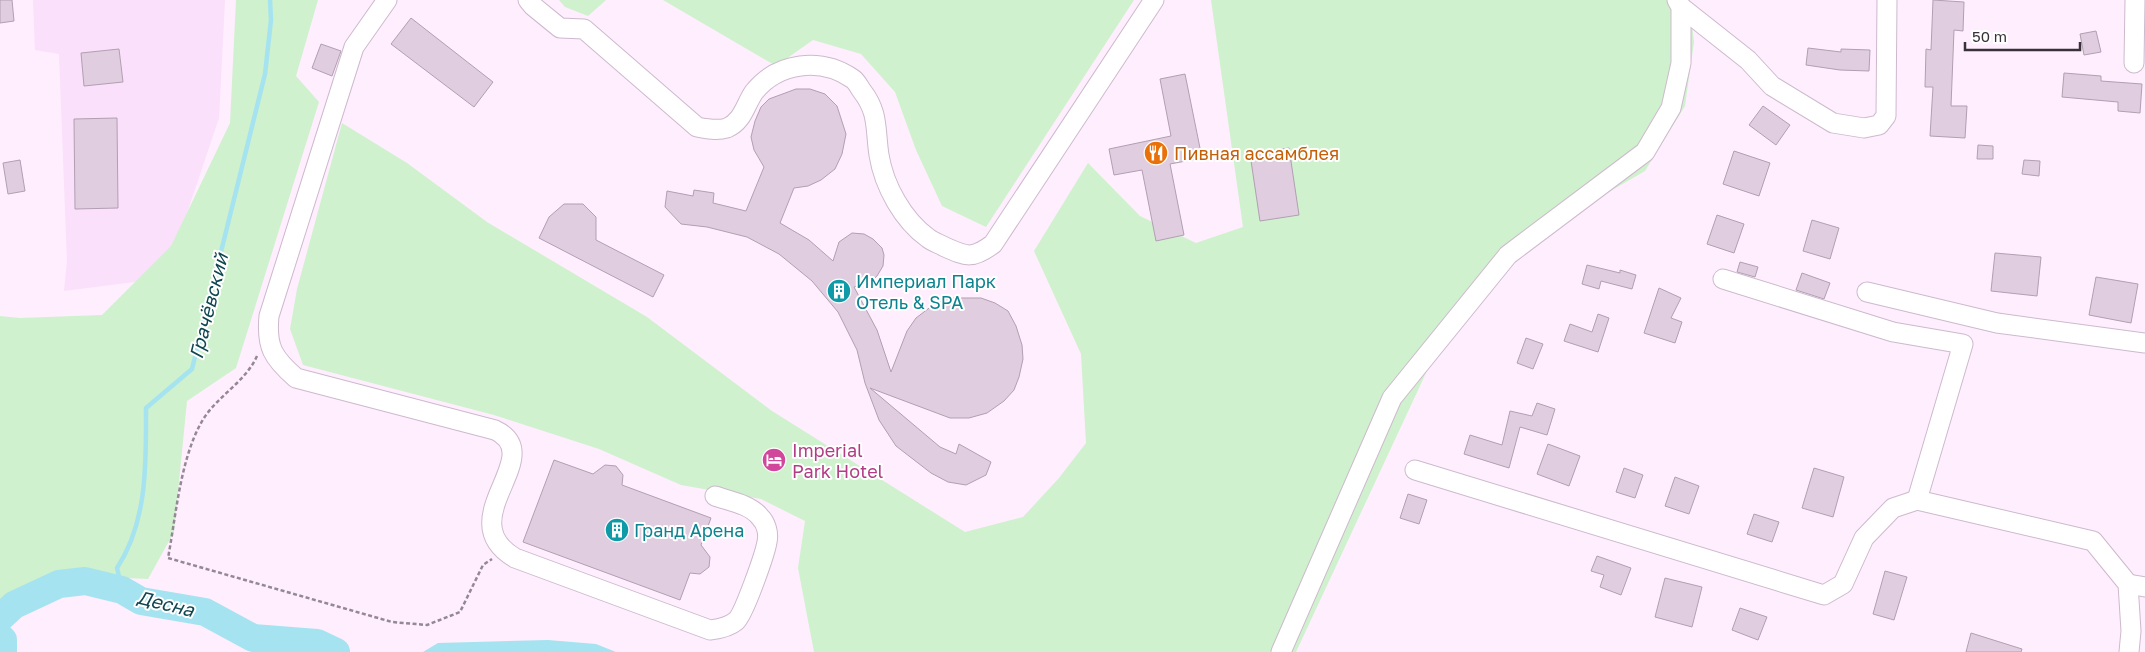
<svg xmlns="http://www.w3.org/2000/svg" width="2145" height="652" viewBox="0 0 2145 652" font-family="'Golos Text',sans-serif">
<style>
.built{fill:#fae0fa}
.green{fill:#cff1cd}
.water{fill:#a5e3f0}
.lines{fill:none;stroke-linecap:round;stroke-linejoin:round}
.stream{stroke:#a5e3f0;stroke-width:4.5}
.river{stroke:#a5e3f0;stroke-width:28}
.building{fill:#e0cde0;stroke:#b29fb2}
.minor-casing{stroke:#cdbacd;stroke-width:21}
.path{stroke:#948894;stroke-width:2.5;stroke-dasharray:4 2.5;stroke-linecap:butt}
.minor{stroke:#fff;stroke-width:19}
.labels{text-anchor:middle;dominant-baseline:central;stroke-width:4;stroke-linejoin:round;paint-order:stroke}
.food-label{font-size:18px;fill:#c56008;stroke:#fff;text-anchor:start}
.culture-label{font-size:18px;fill:#0d838f;stroke:#fff;text-anchor:start}
.hotel-label{font-size:18px;fill:#b23c85;stroke:#fff;text-anchor:start}
.water-label{font-size:19px;font-style:italic;fill:#0f4650;stroke:#fff}
</style>
<rect width="100%" height="100%" fill="#feeefe"/>
<path class="built" d="M33,0H225L219,118L165,278L64,291L67,261L59,54L35,50Z"/>
<g class="green">
<path d="M236,0H318L296,76L319,102L236,368L187,401L174,532L148,579L126,578L86,569L55,571L7,595L0,601V316L20,318L102,315L171,246L230,123Z"/>
<path d="M559,0H606L588,16L565,7Z"/>
<path d="M663,0H1134L986,227L942,206L916,150L895,92L861,54L813,40L776,66Z"/>
<path d="M1211,0H1689L1694,42L1685,106L1645,171L1562,219L1453,315L1296,652H814L798,568L805,521L761,499L681,485L599,449L494,415L303,365L290,329L297,289L342,123L407,163L487,222L647,317L772,411L965,532L1023,517L1059,478L1086,443L1081,354L1034,251L1088,163L1140,216L1196,243L1243,227Z"/>
</g>
<path class="water" d="M548,640L596,644L616,652H423L438,643Z"/>
<g class="lines">
<path class="stream" d="M122,590L117,568C148,521 146,462 146,408L192,369L265,74L271,20L270,0"/>
<g class="river">
<path d="M0,618L14,605L59,584L85,581L122,590L141,601L205,612L253,638L317,643L336,652"/>
<path d="M0,637L3,640V652"/>
</g>
</g>
<g class="building">
<path d="M0,0H12L14,21L0,23Z"/>
<path d="M1933,0L1964,2L1963,31L1954,30L1951,106H1967L1965,138L1930,136L1933,87H1925L1926,49L1931,50Z"/>
<path d="M411,18L493,82L474,107L391,44Z"/>
<path d="M2096,31L2101,52L2084,55L2080,34Z"/>
<path d="M321,44L341,51L332,76L312,68Z"/>
<path d="M1808,48L1841,52V49L1870,50L1869,71L1840,70L1806,65Z"/>
<path d="M119,49L123,82L84,86L81,53Z"/>
<path d="M2064,73L2101,76V81L2142,84L2140,113L2118,111V102L2062,97Z"/>
<path d="M1185,74L1202,158L1170,164L1184,235L1156,241L1142,170L1114,175L1109,149L1171,136L1160,79Z"/>
<path d="M796,89H810L825,94L837,106L846,134L842,154L835,169L821,180L808,186L794,188L780,223L809,240L833,261L839,242L852,233L864,234L873,239L882,248L884,255L883,266L877,276L870,282L854,287L877,330L891,372L907,331L916,318L937,302L953,298H981L995,303L1008,311L1016,326L1022,345L1023,359L1019,377L1014,390L1004,401L987,413L969,418H950L870,388L940,447L956,454L959,444L991,462L986,475L966,485L948,482L931,473L896,446L879,420L865,383L857,350L838,312L812,281L779,254L747,237L707,227L681,224L665,207L667,191L693,196L694,190L714,193L713,203L746,211L764,167L754,150L751,137L755,121L761,107L769,99Z"/>
<path d="M1763,106L1790,125L1776,145L1749,125Z"/>
<path d="M117,118L118,208L75,209L74,119Z"/>
<path d="M1978,145L1993,146V159H1977Z"/>
<path d="M1289,148L1299,215L1260,221L1250,154Z"/>
<path d="M1734,151L1770,163L1759,196L1723,184Z"/>
<path d="M20,160L25,191L8,194L3,163Z"/>
<path d="M2024,160L2040,161L2039,176L2022,174Z"/>
<path d="M564,204H583L596,217V240L664,275L653,297L539,238L549,217Z"/>
<path d="M1717,215L1744,224L1734,253L1707,244Z"/>
<path d="M1812,220L1839,228L1830,259L1803,251Z"/>
<path d="M1995,253L2041,257L2037,296L1991,291Z"/>
<path d="M1740,262L1758,267L1755,277L1737,272Z"/>
<path d="M1587,265L1620,273V270L1636,275L1632,289L1601,281L1599,289L1582,284Z"/>
<path d="M1802,273L1830,283L1824,299L1796,290Z"/>
<path d="M2096,277L2138,284L2131,323L2089,315Z"/>
<path d="M1659,288L1681,298L1671,318L1682,322L1675,343L1644,333Z"/>
<path d="M1598,314L1609,318L1598,352L1564,341L1570,324L1592,332Z"/>
<path d="M1526,338L1543,344L1533,369L1517,363Z"/>
<path d="M1537,403L1555,409L1547,435L1520,427L1509,468L1464,454L1470,435L1502,445L1510,411L1532,416Z"/>
<path d="M1548,444L1580,456L1569,486L1537,474Z"/>
<path d="M554,460L593,474L605,465L616,466L623,475L622,485L711,518L701,545L710,557L709,567L700,574L690,573L680,600L523,542Z"/>
<path d="M1624,468L1643,475L1635,498L1616,492Z"/>
<path d="M1814,468L1844,477L1833,517L1802,508Z"/>
<path d="M1675,477L1699,486L1689,514L1665,506Z"/>
<path d="M1408,494L1427,500L1419,524L1400,518Z"/>
<path d="M1754,514L1779,522L1772,542L1747,534Z"/>
<path d="M1597,556L1631,568L1621,595L1600,587L1604,575L1591,571Z"/>
<path d="M1885,571L1907,577L1894,620L1873,614Z"/>
<path d="M1665,578L1702,587L1692,627L1655,617Z"/>
<path d="M1740,608L1767,617L1758,640L1732,630Z"/>
<path d="M1971,633L2022,649L2021,652H1966Z"/>
</g>
<g class="lines">
<g class="minor-casing">
<g id="minor">
<path d="M387,0L354,47L269,316C266,347 273,358 296,378L495,430C550,456 449,519 515,558L710,630C719,629 729,627 736,621C744,614 765,554 767,542C769,533 766,523 760,517C750,504 729,501 715,496"/>
<path d="M528,0L533,6L560,28L584,29L697,127C707,129 717,131 727,128C743,121 745,105 754,92C778,62 821,57 853,79C857,82 859,87 862,91C879,113 875,129 879,155C884,186 903,220 928,238C933,242 940,244 945,247C967,257 973,259 993,244L1154,0"/>
<path d="M1681,7L1748,60L1772,86L1833,123L1864,128L1879,125L1886,116L1887,0"/>
<path d="M2134,63L2135,0"/>
<path d="M1723,279L1893,332L1963,344L1917,500"/>
<path d="M1867,292L1997,323L2145,343"/>
<path d="M1415,470L1824,595L1843,584L1864,538L1893,508L1917,500L2093,541L2128,584L2131,631L2129,652"/>
<path d="M2128,584L2145,587"/>
<path d="M1281,652L1392,398L1508,255L1645,152L1671,108L1681,63V7L1677,0"/>
</g>
</g>
<path class="path" d="M257,356C245,383 215,397 201,423C180,461 176,516 168,558L392,622L427,625L460,612L483,565L492,559"/>
<use href="#minor" class="minor"/>
</g>
<defs>
<g id="restaurant-disc" transform="scale(1.25)"><circle r="9.5" fill="#e8710a" stroke="#fff"/><path d="M-5-6h1v4h1v-4h1v4h1v-4h1v5L-1.5 .5V6h-2V.5L-5-1ZM5-6V6H3V1.5H1.5Q1.5-4 5-6Z" fill="#fff"/></g>
<g id="building-disc" transform="scale(1.25)"><circle r="9.5" fill="#0f9aa8" stroke="#fff"/><path d="M-4-6H4V6H1V3H-1V6H-4ZM-2.5-4.3h1.7v1.8h-1.7ZM.8-4.3h1.7v1.8H.8ZM-2.5-1h1.7V.8h-1.7ZM.8-1h1.7V.8H.8Z" fill="#fff"/></g>
<g id="hotel-disc" transform="scale(1.25)"><circle r="9.5" fill="#d1479c" stroke="#fff"/><path d="M-6-4.5h1.5V1H6V5H4.5V3h-9V5H-6ZM-4 0a1.8 1.8 0 1 1 3.6 0ZM.5 0V-2.5h3Q6-2.5 6 0Z" fill="#fff"/></g>
</defs>
<g fill-rule="evenodd">
<use href="#restaurant-disc" x="1156" y="153"/>
<use href="#building-disc" x="839" y="291"/>
<use href="#hotel-disc" x="774" y="460"/>
<use href="#building-disc" x="617" y="530"/>
</g>
<g class="labels">
<g class="food-label">
<text x="1174" y="153">Пивная ассамблея</text>
</g>
<g class="culture-label">
<text x="856" y="281">Империал Парк<tspan x="856" dy="21">Отель &amp; SPA</tspan></text>
<text x="634" y="530">Гранд Арена</text>
</g>
<g class="hotel-label">
<text x="792" y="450">Imperial<tspan x="792" dy="21">Park Hotel</tspan></text>
</g>
<g class="water-label">
<text transform="translate(208 306) rotate(-76)">Грачёвский</text>
<text transform="translate(166 603) rotate(14)">Десна</text>
</g>
</g>
<path d="M1965 42v8h115v-8" fill="none" stroke="#393139" stroke-width="2.5"/>
<text x="1972" y="42" font-size="15" fill="#393139" stroke="#ffffff" stroke-width="4" paint-order="stroke">50 m</text>
</svg>
